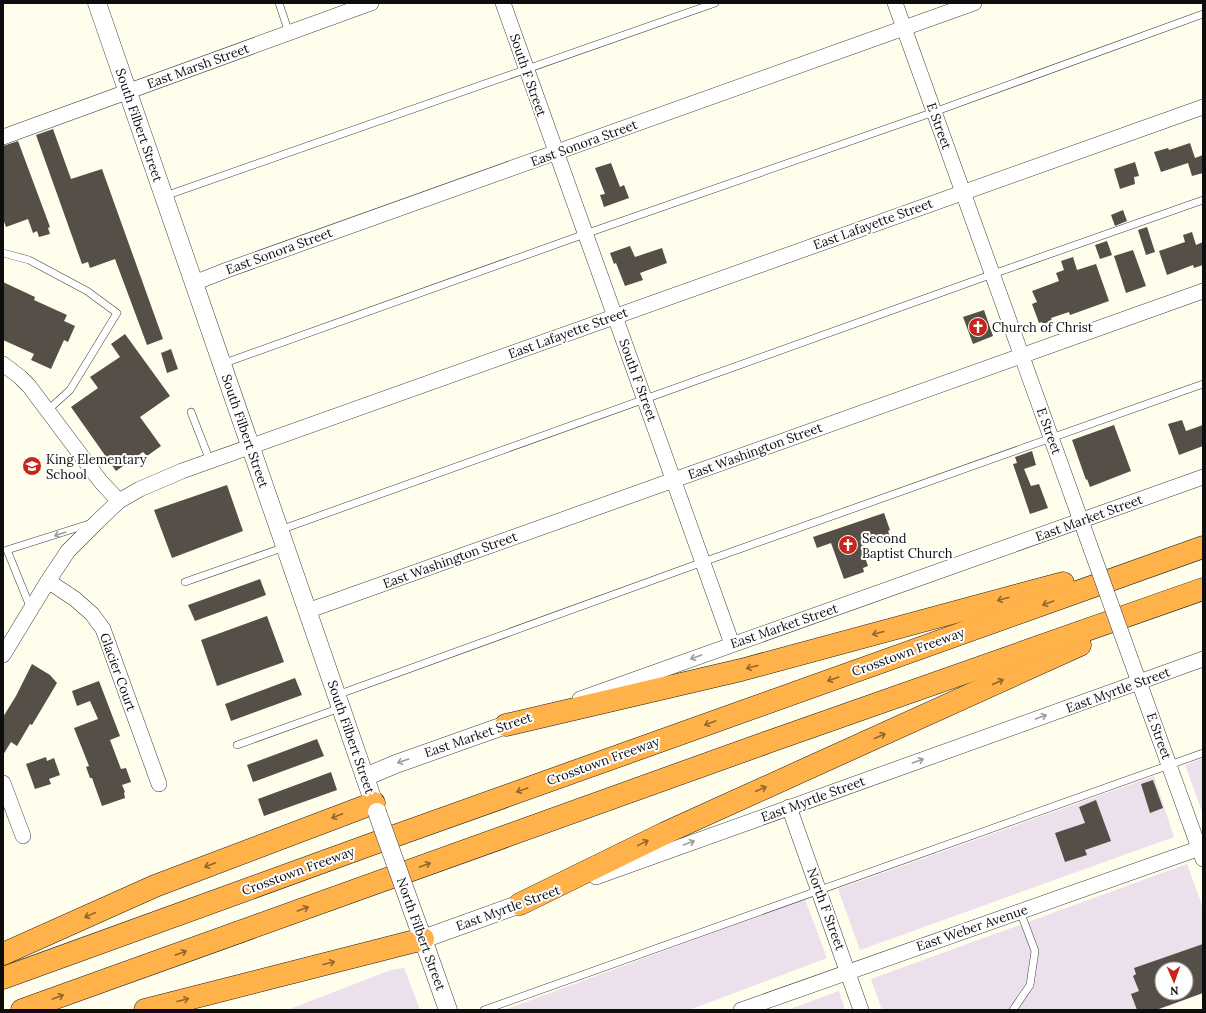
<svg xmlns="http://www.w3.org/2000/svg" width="1206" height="1013" viewBox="0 0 1206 1013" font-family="Lora,serif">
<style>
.industrial{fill:#ece0ec;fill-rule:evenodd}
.building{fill:#564f48;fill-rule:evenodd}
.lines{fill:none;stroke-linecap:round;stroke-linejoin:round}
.service-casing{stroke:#404040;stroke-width:8}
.minor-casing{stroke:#404040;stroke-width:16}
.tertiary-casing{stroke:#404040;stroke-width:19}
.motorway-casing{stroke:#1e1e1e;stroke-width:23}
.service{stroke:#fff;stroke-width:7}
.minor{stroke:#fff;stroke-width:15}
.tertiary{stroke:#fff;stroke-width:18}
.motorway{stroke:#ffb14a;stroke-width:22}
.minor-bridge-casing{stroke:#404040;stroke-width:16;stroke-linecap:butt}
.tertiary-bridge-casing{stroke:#404040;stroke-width:19;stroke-linecap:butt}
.minor-bridge{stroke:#fff;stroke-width:15}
.tertiary-bridge{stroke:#fff;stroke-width:18}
.oneway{stroke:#9e9e9e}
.oneway2{stroke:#92672f}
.labels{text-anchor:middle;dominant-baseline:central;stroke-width:4;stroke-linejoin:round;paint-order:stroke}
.street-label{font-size:13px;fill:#0d0d0d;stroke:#fff}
.poi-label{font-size:13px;fill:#0d0d0d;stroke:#fff;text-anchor:start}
</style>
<rect width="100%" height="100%" fill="#fffdec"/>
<g class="industrial">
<path d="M1203,758V814L1185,765Z"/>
<path d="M1154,776L1174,837L860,950L838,889Z"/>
<path d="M1187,864L1203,908V993L1158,1010H882L871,979ZM1162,969H1186V993H1162Z"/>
<path d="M805,899L827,958L689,1010H504Z"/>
<path d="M404,968L420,1010H287L391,970Z"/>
<path d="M839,991L845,1010H787Z"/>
</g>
<g class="building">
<path d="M53,129L71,179L102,169L163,339L147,345L115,259L90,268L88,262L82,264L36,135Z"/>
<path d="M18,141L50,227L48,228L50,234L39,237L37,231L33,233L28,219L6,227L3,219V146Z"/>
<path d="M1190,143L1195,158L1203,155V173L1192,176L1188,163L1161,172L1154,152L1168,148L1169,150Z"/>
<path d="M1135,162L1139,176L1134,177L1135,184L1120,189L1114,169Z"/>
<path d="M611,163L620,187L624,185L629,198L604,207L600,195L605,194L595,168Z"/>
<path d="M1123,210L1127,221L1115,226L1111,215Z"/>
<path d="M1147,227L1155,252L1146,255L1138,230Z"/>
<path d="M1192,232L1196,245L1203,242V265L1194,268L1193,265L1167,275L1159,251L1185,242L1183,235Z"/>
<path d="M1107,241L1112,255L1100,259L1095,245Z"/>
<path d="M630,246L635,257L662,248L667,263L640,273L643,280L625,286L616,263L614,264L610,253Z"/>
<path d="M1133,250L1146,286L1126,293L1114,256Z"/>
<path d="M1073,257L1077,270L1096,264L1109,301L1070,315L1069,312L1051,318L1052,321L1043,324L1042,322L1039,323L1032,304L1037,302L1032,291L1059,281L1056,273L1064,270L1061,261Z"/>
<path d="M3,282L35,297L34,300L67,315L64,321L75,326L68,342L64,340L51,369L31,360L34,354L3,340Z"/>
<path d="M984,310L993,336L973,344L963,317Z"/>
<path d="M125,334L170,396L140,417L161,446L147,456L143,452L116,471L71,407L98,388L90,377L120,357L111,344Z"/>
<path d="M171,349L178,369L167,373L161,353Z"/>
<path d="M1182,420L1186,431L1203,425V446L1179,455L1168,424Z"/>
<path d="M1114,425L1131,471L1090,487L1087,479L1086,480L1072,440Z"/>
<path d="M1032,451L1036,465L1024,469L1031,486L1039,484L1048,508L1030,514L1013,464L1017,463L1015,457Z"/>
<path d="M227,485L243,531L172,558L154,510Z"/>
<path d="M884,513L890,530L888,531L890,536L861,546L868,566L863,568L864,572L844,579L831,543L817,548L813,537Z"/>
<path d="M260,579L266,595L195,621L188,605Z"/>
<path d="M267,616L284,662L217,686L201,640Z"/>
<path d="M32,664L50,675L57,683L32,725L30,724L17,746L11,742L3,755V717L16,696Z"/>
<path d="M295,678L302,695L231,721L225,704Z"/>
<path d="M99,681L120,736L110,740L121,769L126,768L131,782L122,785L125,792L124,793L125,798L102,806L92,778H90L86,767L89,766L74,728L98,719L90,701L77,706L72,691Z"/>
<path d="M317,739L324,756L253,782L247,765Z"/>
<path d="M46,757L47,761L54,758L60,775L49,779L51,784L35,789L26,764Z"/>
<path d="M331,772L337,790L264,816L258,799Z"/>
<path d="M1153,780L1163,808L1150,813L1141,784Z"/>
<path d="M1096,800L1111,841L1085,850L1087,855L1065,862L1055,833L1085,823L1079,807Z"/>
<path d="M1203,944V993L1156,1010H1137L1131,994L1139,991L1133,976L1136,974L1134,968ZM1162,969H1186V993H1162Z"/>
</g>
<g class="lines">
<g class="service-casing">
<g id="service">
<path d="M279,3L289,33"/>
<path d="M165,196L715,3"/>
<path d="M3,253L29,260L87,291L117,313L70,390L48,410"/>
<path d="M222,364L585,234L934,112L1203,14"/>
<path d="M191,412L210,461"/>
<path d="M280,530L993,274L1203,200"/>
<path d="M185,582L285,547"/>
<path d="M31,609L7,550L89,524"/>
<path d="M337,695L703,562L1203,384"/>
<path d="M237,745L340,708"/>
<path d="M484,1010L1203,753"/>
<path d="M1013,1010L1030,985L1035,951L1020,911"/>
</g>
</g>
<g class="minor-casing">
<g id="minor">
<path d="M503,3L732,644"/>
<path d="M895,3L1090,546"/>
<path d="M3,137L371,3"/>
<path d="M194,283L227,270L974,3"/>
<path d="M3,364L20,377L29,386L101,482L119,501"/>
<path d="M48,581L75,599L92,614L103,629L159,784"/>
<path d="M307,611L1203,291"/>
<path d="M3,655L48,581L68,551L97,522L119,501L140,489L182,471L210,461L1203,107"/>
<path d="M1131,660L1203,859"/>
<path d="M580,699L1203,477"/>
<path d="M3,783L23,836"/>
<path d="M789,807L861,1010"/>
<path d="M596,877L1203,659"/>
<path d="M741,1010L1203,847"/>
</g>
</g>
<g class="tertiary-casing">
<g id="tertiary">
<path d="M97,3L377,812"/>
<path d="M365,777L396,764L506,725"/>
<path d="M419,928L448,1010"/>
<path d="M423,939L520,904"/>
</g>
</g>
<g class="motorway-casing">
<g id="motorway">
<path d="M506,725L741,670L1063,583"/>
<path d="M520,904L665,833L1080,645"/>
<path d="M3,954L155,886L374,803"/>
<path d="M3,978L386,839L1203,547"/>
<path d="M22,1010L768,742L1203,589"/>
<path d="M145,1010L423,939"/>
</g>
</g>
<use href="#service" class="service"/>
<use href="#minor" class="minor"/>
<use href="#tertiary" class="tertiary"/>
<use href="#motorway" class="motorway"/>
<g class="minor-bridge-casing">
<path id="minor-bridge" d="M1090,546L1131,660"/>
</g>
<g class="tertiary-bridge-casing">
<path id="tertiary-bridge" d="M377,812L418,926"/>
</g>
<use href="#minor-bridge" class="minor-bridge"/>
<use href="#tertiary-bridge" class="tertiary-bridge"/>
</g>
<defs><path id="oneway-shaft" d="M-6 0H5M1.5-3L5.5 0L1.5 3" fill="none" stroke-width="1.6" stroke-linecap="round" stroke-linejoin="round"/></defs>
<g class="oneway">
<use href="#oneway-shaft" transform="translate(60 534) rotate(162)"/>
<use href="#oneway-shaft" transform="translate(696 657) rotate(160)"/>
<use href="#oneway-shaft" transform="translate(1041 717) rotate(-20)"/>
<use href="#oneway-shaft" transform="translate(403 761) rotate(161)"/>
<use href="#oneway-shaft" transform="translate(918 761) rotate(-20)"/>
<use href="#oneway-shaft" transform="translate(689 843) rotate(-20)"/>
</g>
<g class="oneway2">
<use href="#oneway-shaft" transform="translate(1003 599) rotate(165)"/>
<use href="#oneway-shaft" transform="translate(1048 603) rotate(160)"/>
<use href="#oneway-shaft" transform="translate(878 633) rotate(165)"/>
<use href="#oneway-shaft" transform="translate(752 667) rotate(165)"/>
<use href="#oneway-shaft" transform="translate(833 679) rotate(160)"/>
<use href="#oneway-shaft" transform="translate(998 682) rotate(-24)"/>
<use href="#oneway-shaft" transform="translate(710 723) rotate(160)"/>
<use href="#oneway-shaft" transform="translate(880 736) rotate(-24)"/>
<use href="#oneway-shaft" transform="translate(761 789) rotate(-24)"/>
<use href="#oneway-shaft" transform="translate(522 790) rotate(160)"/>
<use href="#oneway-shaft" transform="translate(337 816) rotate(159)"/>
<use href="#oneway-shaft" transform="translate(643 843) rotate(-26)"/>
<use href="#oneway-shaft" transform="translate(210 865) rotate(159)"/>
<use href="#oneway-shaft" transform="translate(425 865) rotate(-20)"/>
<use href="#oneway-shaft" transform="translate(303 909) rotate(-20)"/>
<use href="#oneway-shaft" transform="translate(90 915) rotate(156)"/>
<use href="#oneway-shaft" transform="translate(181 953) rotate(-20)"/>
<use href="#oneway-shaft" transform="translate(329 963) rotate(-14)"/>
<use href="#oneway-shaft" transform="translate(58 997) rotate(-20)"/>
<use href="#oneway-shaft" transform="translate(183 1000) rotate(-14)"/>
</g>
<defs>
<g id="church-disc" transform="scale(1)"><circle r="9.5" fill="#c7251a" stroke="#fff"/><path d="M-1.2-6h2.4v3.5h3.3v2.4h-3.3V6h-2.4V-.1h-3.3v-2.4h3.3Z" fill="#fff"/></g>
<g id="school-disc" transform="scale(1)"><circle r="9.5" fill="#c7251a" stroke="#fff"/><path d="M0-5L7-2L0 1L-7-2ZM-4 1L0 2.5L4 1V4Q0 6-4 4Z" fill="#fff"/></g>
</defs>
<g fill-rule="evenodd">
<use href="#church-disc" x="978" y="327"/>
<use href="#school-disc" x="32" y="466"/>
<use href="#church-disc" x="848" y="545"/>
</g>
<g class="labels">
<g class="street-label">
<text transform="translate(198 66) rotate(-20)">East Marsh Street</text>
<text transform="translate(528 75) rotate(71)">South F Street</text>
<text transform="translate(139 125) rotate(71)">South Filbert Street</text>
<text transform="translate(939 126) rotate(70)">E Street</text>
<text transform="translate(584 143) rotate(-20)">East Sonora Street</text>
<text transform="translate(873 224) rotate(-20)">East Lafayette Street</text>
<text transform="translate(279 251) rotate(-20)">East Sonora Street</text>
<text transform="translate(568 333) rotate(-20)">East Lafayette Street</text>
<text transform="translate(638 380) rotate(70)">South F Street</text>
<text transform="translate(245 431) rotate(71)">South Filbert Street</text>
<text transform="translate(1049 431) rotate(70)">E Street</text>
<text transform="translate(755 451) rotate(-20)">East Washington Street</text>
<text transform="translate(1089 518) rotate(-20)">East Market Street</text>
<text transform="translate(450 560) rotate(-20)">East Washington Street</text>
<text transform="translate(784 626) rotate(-19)">East Market Street</text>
<text transform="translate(908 652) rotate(-20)">Crosstown Freeway</text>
<text transform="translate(118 672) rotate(70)">Glacier Court</text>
<text transform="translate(1118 690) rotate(-20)">East Myrtle Street</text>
<text transform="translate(478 735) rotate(-19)">East Market Street</text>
<text transform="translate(1159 736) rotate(70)">E Street</text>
<text transform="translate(351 737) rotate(71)">South Filbert Street</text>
<text transform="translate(603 761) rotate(-20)">Crosstown Freeway</text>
<text transform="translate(813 799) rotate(-20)">East Myrtle Street</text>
<text transform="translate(298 871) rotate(-20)">Crosstown Freeway</text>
<text transform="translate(508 908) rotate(-20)">East Myrtle Street</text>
<text transform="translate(826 909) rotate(70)">North F Street</text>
<text transform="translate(972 928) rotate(-19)">East Weber Avenue</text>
<text transform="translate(421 934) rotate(70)">North Filbert Street</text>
</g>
<g class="poi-label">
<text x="992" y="327">Church of Christ</text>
<text x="46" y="459">King Elementary<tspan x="46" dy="15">School</tspan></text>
<text x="862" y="538">Second<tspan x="862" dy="15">Baptist Church</tspan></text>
</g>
</g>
<rect width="1206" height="1013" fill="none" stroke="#0d0d0d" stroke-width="8"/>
<g transform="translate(1174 981) rotate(178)"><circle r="19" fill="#ffffff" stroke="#9e9e9e"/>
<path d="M0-3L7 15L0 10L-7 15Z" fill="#c7251a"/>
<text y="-6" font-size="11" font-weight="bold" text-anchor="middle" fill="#0d0d0d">N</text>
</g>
</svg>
